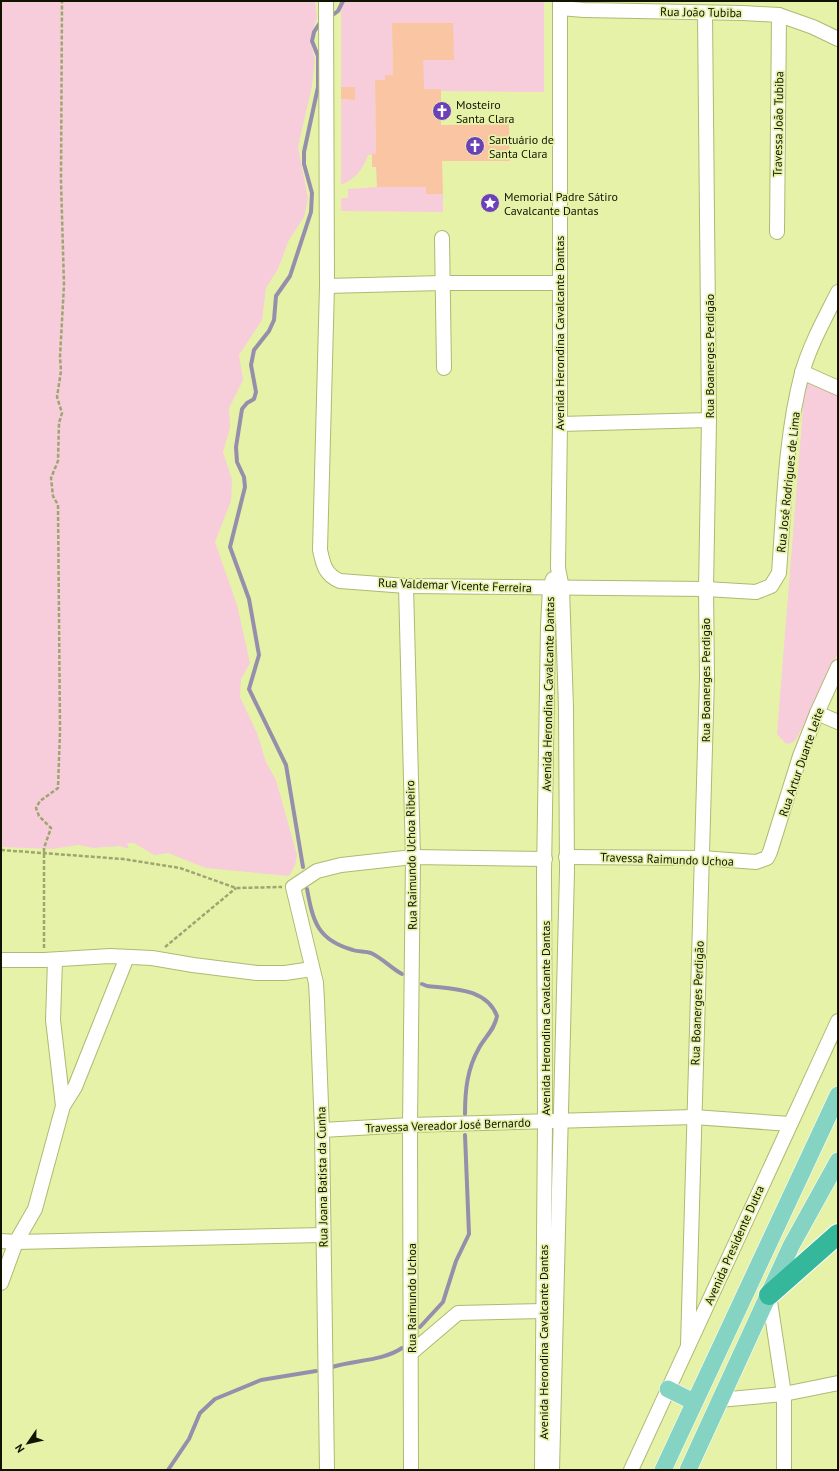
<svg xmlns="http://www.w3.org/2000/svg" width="839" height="1471" viewBox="0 0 839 1471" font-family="'PT Sans',sans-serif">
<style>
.green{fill:#f7ccdb}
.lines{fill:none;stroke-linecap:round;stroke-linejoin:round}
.stream{stroke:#968fac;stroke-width:4}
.building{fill:#f9c5a2}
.minor-casing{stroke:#afb971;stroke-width:16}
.major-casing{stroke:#fff;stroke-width:18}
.highway-casing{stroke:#fff;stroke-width:22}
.path{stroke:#9ea670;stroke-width:2.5;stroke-dasharray:4 2;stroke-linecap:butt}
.minor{stroke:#fff;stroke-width:14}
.major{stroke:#85d4c3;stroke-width:17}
.highway{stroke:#34b79b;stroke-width:20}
.labels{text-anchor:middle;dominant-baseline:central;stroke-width:3.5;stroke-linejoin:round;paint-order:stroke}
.street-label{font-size:12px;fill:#101300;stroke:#e7f2a9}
.poi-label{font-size:12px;fill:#101300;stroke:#e7f2a9;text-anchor:start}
</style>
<rect width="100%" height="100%" fill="#e7f2a9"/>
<g class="green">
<path d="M1,1H315L317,17L310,40L315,59L312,86L298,147L308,198L304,217L289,240L278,269L266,288L262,320L239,355L243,380L229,408L230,428L223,452L232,480L231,501L215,542L237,605L250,663L241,679L240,697L257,733L266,762L276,780L297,855L295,865L289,876L206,868L168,853L154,855L134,843H127L129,849L120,846L93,848L79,845L52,849L1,847Z"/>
<path d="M341,1H544V92L441,91V89H416V74H423V60L453,23H392L393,75H385V80H375L376,154L368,155C363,170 355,179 341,185V99L354,100L341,87Z"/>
<path d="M377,187H426V194H443V212L341,211V198H348V189Z"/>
<path d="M807,381L838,393V653L797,738L794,742L786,744L777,734L805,383Z"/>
</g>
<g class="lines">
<g class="stream">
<path d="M330,17L338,11L343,1"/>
<path d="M303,867L286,765L249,689L259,655L249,599L230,547L245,487L244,477L237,462L236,447L242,409L247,403L254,399L256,392L251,365L254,350L269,331L274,320L276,296L290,276L311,212L312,193L304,164V152L318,87V56L312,41L314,32L321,21"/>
<path d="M307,889C313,921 317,940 353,950C358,952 365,951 371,953C382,958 391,968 402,974"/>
<path d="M422,984L427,986C453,989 486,988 497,1016C495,1029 485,1037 479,1048C467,1069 465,1091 465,1114"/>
<path d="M420,1327L443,1302L456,1261L469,1234L465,1135"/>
<path d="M332,1367C354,1360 383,1361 402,1348"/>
<path d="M168,1470L189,1439L200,1413L215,1399L261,1380L316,1371"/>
</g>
</g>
<g class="building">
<path d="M392,23H453L454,60H423L424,89H441V125L509,124L510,161H442L443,194H426V187H377L376,167H372V154H376L375,80H385V75H393Z"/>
<path d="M341,87H355V100L341,99Z"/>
</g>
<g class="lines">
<g class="minor-casing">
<g id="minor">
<path d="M326,1L327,286L320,550C323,564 325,575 340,581L406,586L706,589L756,592L771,586L779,573C784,507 785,438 802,373C810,345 825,318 838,292"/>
<path d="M560,8L584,10L743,13L779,15L813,27L838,39"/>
<path d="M777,232L779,15"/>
<path d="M442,238L444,368"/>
<path d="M327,286L442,283H559"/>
<path d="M802,372L838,388"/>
<path d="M560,424L709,420"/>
<path d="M406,586L413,857L410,1125L411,1470"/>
<path d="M817,713L838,722"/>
<path d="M566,857L702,858L756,862L767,858L770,852L800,756L817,713L838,667"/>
<path d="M1,960H44L110,956L152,958L193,965L257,973H285L312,969"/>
<path d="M63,1106L75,1087L127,957"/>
<path d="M322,1130L410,1125L694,1117L790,1124"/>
<path d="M1,1241L16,1242L323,1235"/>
<path d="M1,1283L16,1242L35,1209L63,1106L53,1020L55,960"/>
<path d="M769,1295L784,1394V1470"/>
<path d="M688,1346L707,677L706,589L709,420L705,13"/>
<path d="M411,1353L458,1313L543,1311"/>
<path d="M719,1400L784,1394L838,1383"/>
<path d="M327,1470L322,1130L317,1001L316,983L293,887L317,871L341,865L413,857L545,859"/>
<path d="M542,1470L545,1122L544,873L548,626L550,588L553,579"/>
<path d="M552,1470L567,871L566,708L562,588L558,568L560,424V1"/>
<path d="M631,1470L838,1021"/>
</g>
</g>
<g class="major-casing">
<g id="major">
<path d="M668,1389L694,1402"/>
<path d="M663,1470L838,1095"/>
<path d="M688,1470L791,1246L838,1161"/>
</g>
</g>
<g class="highway-casing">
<path id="highway" d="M769,1295L838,1234"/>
</g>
<g class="path">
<path d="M1,850L123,859L180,868L236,888L282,887"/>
<path d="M165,947L236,888"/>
<path d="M44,948V848L51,828L39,816L36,808L40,801L58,788L60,731L58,505L53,496L51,478L58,461L59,423L62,413L57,397L61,371L60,357L64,285L61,181L62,1"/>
</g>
<use href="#minor" class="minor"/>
<use href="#major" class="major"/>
<use href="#highway" class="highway"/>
</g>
<defs>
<g id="church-disc" transform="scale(1)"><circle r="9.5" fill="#6b40b8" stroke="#e7f2a9"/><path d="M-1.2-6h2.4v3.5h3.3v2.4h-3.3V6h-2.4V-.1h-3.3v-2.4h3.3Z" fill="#fff"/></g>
<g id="sight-disc" transform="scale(1)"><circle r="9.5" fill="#6b40b8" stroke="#e7f2a9"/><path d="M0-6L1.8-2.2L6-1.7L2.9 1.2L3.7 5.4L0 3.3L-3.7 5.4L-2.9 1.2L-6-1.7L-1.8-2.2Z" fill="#fff"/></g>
</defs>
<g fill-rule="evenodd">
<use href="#church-disc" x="442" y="111"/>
<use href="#church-disc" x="475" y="146"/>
<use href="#sight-disc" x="490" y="203"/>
</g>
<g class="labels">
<g class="street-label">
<text transform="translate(701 12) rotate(1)">Rua João Tubiba</text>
<text transform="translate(778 124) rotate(-89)">Travessa João Tubiba</text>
<text transform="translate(559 333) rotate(-90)">Avenida Herondina Cavalcante Dantas</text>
<text transform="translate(709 356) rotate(-90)">Rua Boanerges Perdigão</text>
<text transform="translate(788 482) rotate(-84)">Rua José Rodrigues de Lima</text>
<text transform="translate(455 585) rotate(2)">Rua Valdemar Vicente Ferreira</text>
<text transform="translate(705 680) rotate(-90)">Rua Boanerges Perdigão</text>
<text transform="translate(548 694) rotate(-89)">Avenida Herondina Cavalcante Dantas</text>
<text transform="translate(801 762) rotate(-71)">Rua Artur Duarte Leite</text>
<text transform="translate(411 855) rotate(-91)">Rua Raimundo Uchoa Ribeiro</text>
<text transform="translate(667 859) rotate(2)">Travessa Raimundo Uchoa</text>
<text transform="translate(697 1003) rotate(-88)">Rua Boanerges Perdigão</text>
<text transform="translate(545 1018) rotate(-90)">Avenida Herondina Cavalcante Dantas</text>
<text transform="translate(448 1125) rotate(-2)">Travessa Vereador José Bernardo</text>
<text transform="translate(322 1177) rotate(-91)">Rua Joana Batista da Cunha</text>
<text transform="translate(734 1245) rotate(-66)">Avenida Presidente Dutra</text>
<text transform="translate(411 1298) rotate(-90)">Rua Raimundo Uchoa</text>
<text transform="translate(543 1342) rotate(-90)">Avenida Herondina Cavalcante Dantas</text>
</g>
<g class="poi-label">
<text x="456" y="104">Mosteiro<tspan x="456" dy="14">Santa Clara</tspan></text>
<text x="489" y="139">Santuário de<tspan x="489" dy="14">Santa Clara</tspan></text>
<text x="504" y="196">Memorial Padre Sátiro<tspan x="504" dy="14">Cavalcante Dantas</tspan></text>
</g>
</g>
<rect width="839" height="1471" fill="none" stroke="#101300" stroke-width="4"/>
<g transform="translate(28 1443) rotate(236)" stroke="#e7f2a9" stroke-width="3" paint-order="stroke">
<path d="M0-3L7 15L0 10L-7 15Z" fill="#101300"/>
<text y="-6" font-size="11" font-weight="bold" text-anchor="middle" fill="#101300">N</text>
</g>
</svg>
